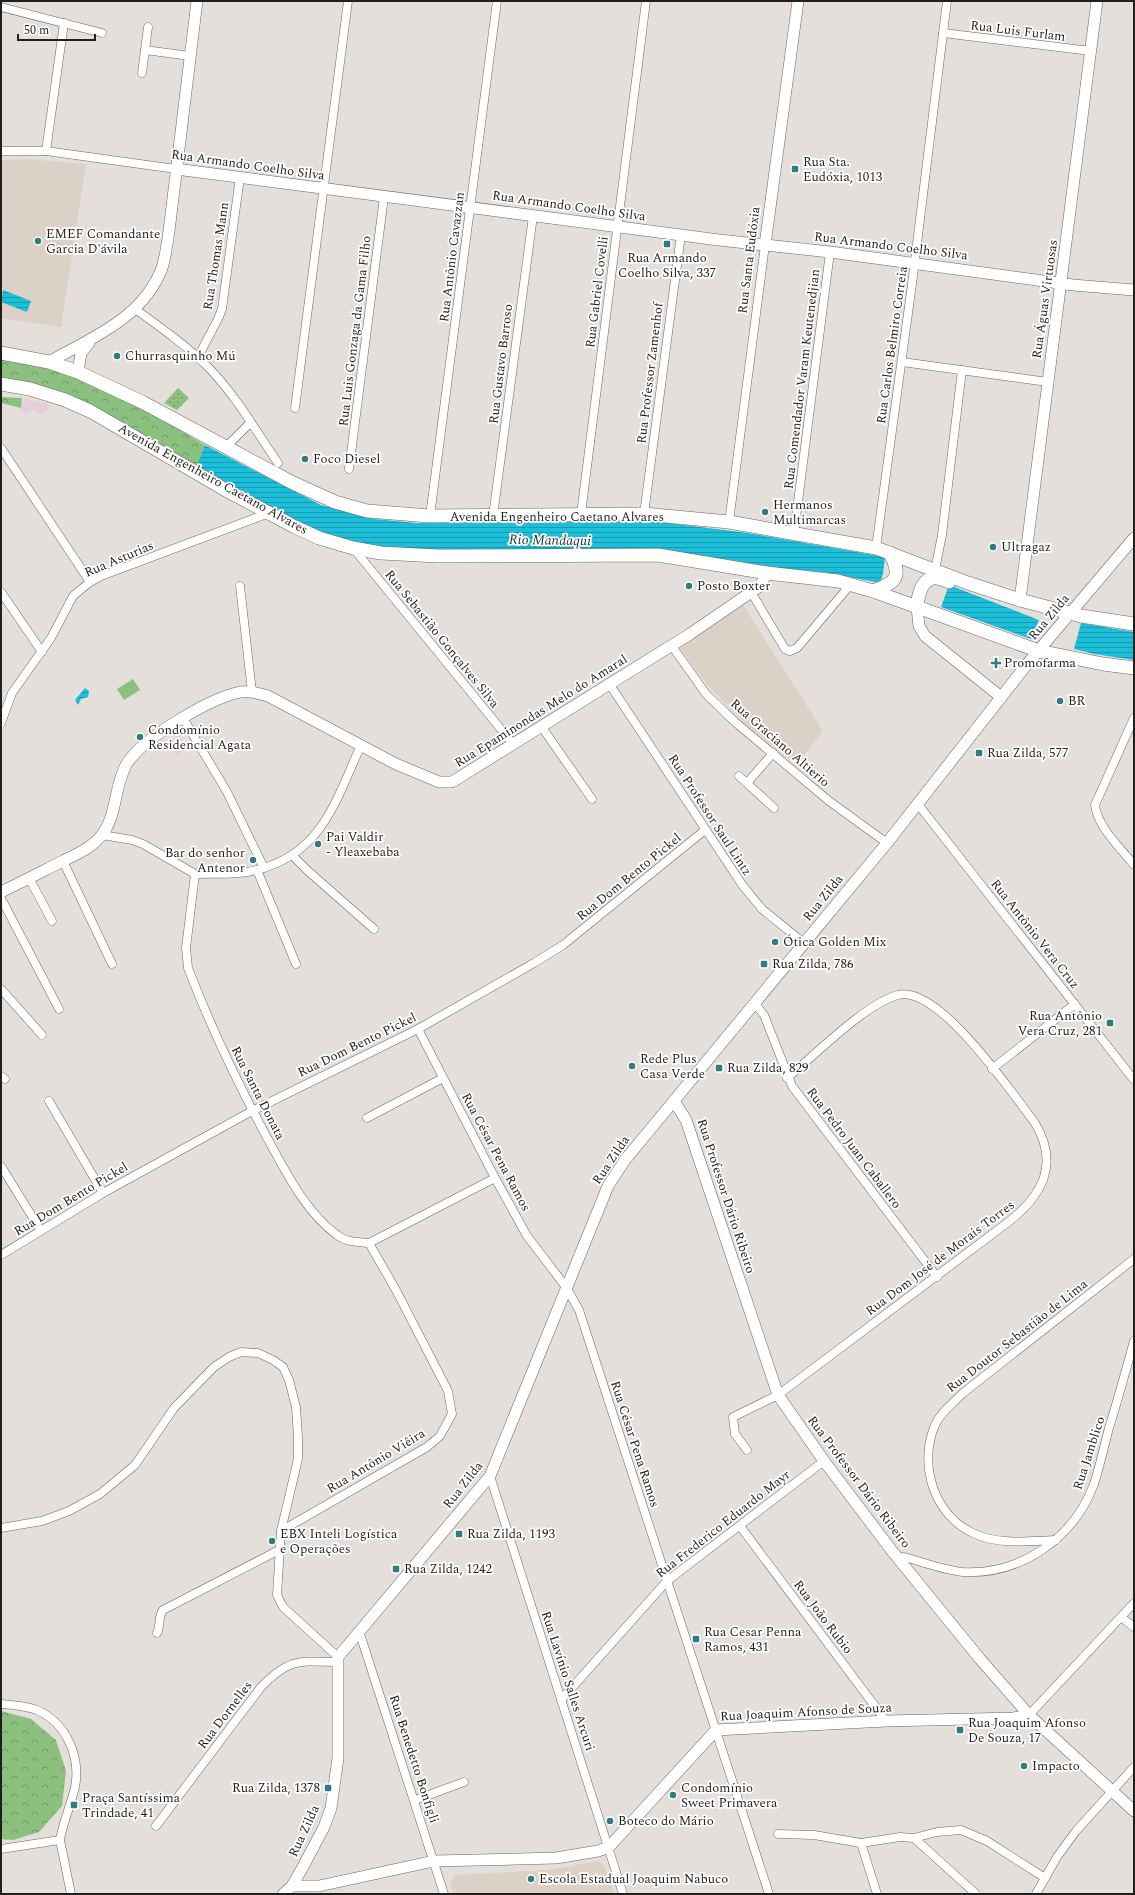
<svg xmlns="http://www.w3.org/2000/svg" width="1135" height="1895" viewBox="0 0 1135 1895" font-family="Spectral,serif">
<style>
.commercial{fill:#e5cfdd}
.built{fill:#dbd1c7}
.grass{fill:url(#grass-dots)}
.park{fill:url(#park-crowns)}
.pitch{fill:#8bc07f}
.water{fill:url(#water-rules)}
.lines{fill:none;stroke-linecap:round;stroke-linejoin:round}
.street-casing{stroke:#6a6662;stroke-width:9}
.secondary-casing{stroke:#6a6662;stroke-width:12}
.primary-casing{stroke:#6a6662;stroke-width:14}
.street{stroke:#fff;stroke-width:8}
.secondary{stroke:#fff;stroke-width:11}
.primary{stroke:#fff;stroke-width:13}
.poi-dot{fill:#327c7e;stroke:#fff;stroke-width:1.5}
.labels{text-anchor:middle;dominant-baseline:central;stroke-width:3.5;stroke-linejoin:round;paint-order:stroke}
.street-label{font-size:13px;fill:#211f1e;stroke:#fff}
.poi-label{font-size:13px;fill:#211f1e;stroke:#fff;text-anchor:start}
.water-label{font-size:14px;font-style:italic;fill:#1b3338;stroke:#fff}
</style>
<defs>
<pattern id="grass-dots" width="8" height="8" patternUnits="userSpaceOnUse"><rect width="8" height="8" fill="#8bc07f"/><path d="M2 2h.1M6 6h.1" fill="none" stroke="#719b67" stroke-width="1.8" stroke-linecap="round"/></pattern>
<pattern id="park-crowns" width="20" height="18" patternUnits="userSpaceOnUse"><rect width="20" height="18" fill="#8bc07f"/><path d="M2 6a3 3 0 1 1 6 0M12 15a3 3 0 1 1 6 0" fill="none" stroke="#719b67"/></pattern>
<pattern id="water-rules" width="6" height="5" patternUnits="userSpaceOnUse"><rect width="6" height="5" fill="#1bbfda"/><path d="M0 2.5h6" fill="none" stroke="#189bb0"/></pattern>
</defs>
<rect width="100%" height="100%" fill="#e4dfda"/>
<g class="commercial">
<path d="M24,398L52,405L42,415L34,410L25,414L20,411Z"/>
<path d="M179,735L186,748L176,755L168,742Z"/>
</g>
<g class="built">
<path d="M26,159L86,164L61,327L1,318V160Z"/>
<path d="M743,605L823,731L797,764L784,756L746,724L709,687L679,647Z"/>
<path d="M597,1861L605,1866L614,1894H454L450,1883L455,1875L550,1870Z"/>
</g>
<path class="grass" d="M178,388L189,398L177,410L164,403Z"/>
<g class="park">
<path d="M1,358L41,365L76,376L155,415L205,445L195,469L148,439L1,378Z"/>
<path d="M1,397L22,398L21,408L1,403Z"/>
<path d="M1,1711L31,1719L56,1740L66,1771L62,1806L39,1832L13,1840L1,1839Z"/>
</g>
<path class="pitch" d="M133,679L140,690L124,700L117,689Z"/>
<g class="water">
<path d="M3,290L31,301L27,312L1,302Z"/>
<path d="M205,445L321,505L375,519L416,523L660,522L748,533L885,557L883,574L880,583L824,572L813,573L663,550L409,552L322,536L195,469Z"/>
<path d="M949,585L1039,620L1031,639L941,607Z"/>
<path d="M1081,623L1134,632V660L1094,654L1074,649Z"/>
<path d="M85,688L89,691L88,697L81,699L78,705L75,700Z"/>
</g>
<g class="lines">
<g class="street-casing">
<g id="street">
<path d="M1,7L102,33"/>
<path d="M943,33L1091,51"/>
<path d="M145,50L190,56"/>
<path d="M142,73L148,27"/>
<path d="M1,151H46L176,169"/>
<path d="M46,151L64,23"/>
<path d="M135,309C160,327 187,346 209,368C236,396 256,431 278,463"/>
<path d="M198,357L218,319L222,309L240,177"/>
<path d="M902,362L1048,382"/>
<path d="M295,408L348,1"/>
<path d="M226,447L250,423"/>
<path d="M1,448L90,582"/>
<path d="M349,469L384,197"/>
<path d="M581,514L646,1"/>
<path d="M644,514L681,235"/>
<path d="M430,516L497,1"/>
<path d="M493,516L533,216"/>
<path d="M729,522L765,245"/>
<path d="M794,533L830,252"/>
<path d="M353,548L513,744"/>
<path d="M876,548L912,284L947,1"/>
<path d="M935,570L942,535L962,370"/>
<path d="M240,586L252,692"/>
<path d="M1,592L42,652"/>
<path d="M751,592L785,649L790,651L797,648L851,584"/>
<path d="M672,646L706,694L735,722L829,801L887,843"/>
<path d="M610,685L743,886L762,909L805,944"/>
<path d="M183,718L227,792L264,868"/>
<path d="M1134,718L1095,805C1098,828 1120,847 1134,865"/>
<path d="M1,723L12,693L51,638L73,596L90,582L101,576L269,513"/>
<path d="M541,726L592,799"/>
<path d="M739,776L774,808"/>
<path d="M748,782L773,753"/>
<path d="M917,803L1134,1080"/>
<path d="M102,835L132,840L143,844L195,874L186,948L188,968C211,1028 240,1088 271,1145C288,1176 307,1213 337,1235C346,1242 357,1242 369,1243L495,1178"/>
<path d="M293,856L308,871L374,929"/>
<path d="M63,861L112,964"/>
<path d="M257,870L296,964"/>
<path d="M195,874C212,873 230,875 247,872C320,859 334,805 361,745"/>
<path d="M29,878L52,921"/>
<path d="M1,898L59,1009"/>
<path d="M1,989L42,1035"/>
<path d="M755,1004L764,1015L792,1086L937,1277"/>
<path d="M418,1029L495,1178L527,1236L566,1287L579,1310L769,1894"/>
<path d="M992,1069L1075,1004"/>
<path d="M1,1076L5,1079"/>
<path d="M49,1101L103,1193"/>
<path d="M367,1118L443,1078"/>
<path d="M1,1166L41,1231"/>
<path d="M1,1255L103,1193L252,1111L418,1029L534,963L563,945L705,830"/>
<path d="M747,1450L735,1434L733,1417L778,1395L1007,1223C1042,1196 1060,1165 1035,1123C1012,1093 938,984 898,995C866,1003 814,1056 787,1078"/>
<path d="M490,1476L623,1894"/>
<path d="M740,1526L886,1721"/>
<path d="M1,1528L42,1521L69,1511L100,1494L135,1465L174,1408L214,1367L229,1357L241,1352L258,1353L273,1360L283,1367L289,1380L296,1407L298,1437V1459L281,1531L277,1595L283,1607L338,1657"/>
<path d="M281,1531L427,1447L440,1436L452,1414L448,1391L397,1292L369,1243"/>
<path d="M1056,1540C1029,1541 1000,1545 975,1534C934,1516 918,1465 935,1425C941,1412 953,1403 963,1393L1134,1259"/>
<path d="M897,1558L904,1557C923,1562 943,1570 963,1572C1021,1575 1074,1538 1094,1484C1100,1466 1104,1446 1109,1428C1118,1399 1126,1370 1134,1341"/>
<path d="M1121,1617L1134,1627"/>
<path d="M359,1631L444,1894"/>
<path d="M157,1633C161,1625 158,1616 163,1610L279,1550"/>
<path d="M561,1700L667,1581L824,1461"/>
<path d="M1,1704C13,1705 26,1706 37,1710C66,1723 81,1756 75,1787C71,1805 63,1822 60,1840L1,1849"/>
<path d="M1029,1715L1134,1603"/>
<path d="M415,1800L464,1782"/>
<path d="M156,1826L261,1687C290,1658 298,1661 337,1662"/>
<path d="M778,1834L814,1835L861,1843L900,1837L914,1838L937,1832L961,1830L987,1841L1045,1878"/>
<path d="M914,1838L976,1894"/>
<path d="M60,1840L71,1894"/>
<path d="M861,1843L877,1894"/>
<path d="M1036,1894L1057,1857L1076,1831L1134,1767"/>
</g>
</g>
<g class="secondary-casing">
<g id="secondary">
<path d="M176,169L719,240L830,252L1073,285L1134,290"/>
<path d="M765,245L798,1"/>
<path d="M49,362C93,337 143,318 162,268C166,256 167,243 169,231L197,1"/>
<path d="M78,372L81,353L89,343"/>
<path d="M1020,600L1097,1"/>
<path d="M917,607L919,626L925,636L1001,697"/>
<path d="M1,892C22,882 43,871 63,861C77,854 91,848 101,836C117,817 114,787 126,765C141,739 206,701 236,693C247,690 257,693 268,696L396,764L439,782H452L690,634L760,586L767,573"/>
<path d="M674,1101L686,1120L778,1395L824,1461L892,1551L980,1659L1029,1715L1134,1811"/>
<path d="M292,1886H319L434,1861L556,1858L598,1851L609,1847L716,1730L886,1721L1014,1718L1029,1715"/>
<path d="M283,1894L292,1886L304,1865L324,1827L331,1808L338,1758V1657L490,1476L608,1186L625,1160L887,843L1028,663L1134,538"/>
</g>
</g>
<g class="primary-casing">
<g id="primary">
<path d="M1,353L49,362L78,372L142,402L293,483L335,502L367,511L430,516L644,514L729,522L876,548L968,583L1020,600L1081,616L1134,624"/>
<path d="M1,384L30,389L65,400L90,411L224,489L295,527L319,538L353,548L381,553L438,556L658,555L767,573L838,581L873,591L1039,651L1103,664L1134,668"/>
<path d="M873,591C897,582 902,577 890,553"/>
<path d="M917,607C918,597 921,580 933,578C938,577 944,580 949,582"/>
</g>
</g>
<use href="#street" class="street"/>
<use href="#secondary" class="secondary"/>
<use href="#primary" class="primary"/>
</g>
<g class="poi-dot">
<rect x="791" y="165" width="8" height="8" rx="2"/>
<circle cx="38" cy="241" r="4"/>
<rect x="663" y="240" width="8" height="8" rx="2"/>
<circle cx="117" cy="356" r="4"/>
<circle cx="305" cy="459" r="4"/>
<circle cx="765" cy="512" r="4"/>
<circle cx="993" cy="547" r="4"/>
<circle cx="689" cy="586" r="4"/>
<path d="M994 657h4v4h4v4h-4v4h-4v-4h-4v-4h4z"/>
<circle cx="1060" cy="701" r="4"/>
<circle cx="140" cy="737" r="4"/>
<rect x="975" y="749" width="8" height="8" rx="2"/>
<circle cx="318" cy="844" r="4"/>
<circle cx="253" cy="860" r="4"/>
<circle cx="775" cy="942" r="4"/>
<rect x="760" y="960" width="8" height="8" rx="2"/>
<rect x="1106" y="1019" width="8" height="8" rx="2"/>
<circle cx="632" cy="1066" r="4"/>
<rect x="715" y="1064" width="8" height="8" rx="2"/>
<rect x="455" y="1530" width="8" height="8" rx="2"/>
<circle cx="272" cy="1541" r="4"/>
<rect x="392" y="1565" width="8" height="8" rx="2"/>
<rect x="692" y="1635" width="8" height="8" rx="2"/>
<rect x="956" y="1726" width="8" height="8" rx="2"/>
<circle cx="1024" cy="1766" r="4"/>
<rect x="324" y="1784" width="8" height="8" rx="2"/>
<circle cx="673" cy="1795" r="4"/>
<rect x="70" y="1801" width="8" height="8" rx="2"/>
<circle cx="610" cy="1821" r="4"/>
<circle cx="531" cy="1879" r="4"/>
</g>
<g class="labels">
<g class="street-label">
<text transform="translate(1018 31) rotate(7)">Rua Luis Furlam</text>
<text transform="translate(248 165) rotate(8)">Rua Armando Coelho Silva</text>
<text transform="translate(569 206) rotate(8)">Rua Armando Coelho Silva</text>
<text transform="translate(891 246) rotate(7)">Rua Armando Coelho Silva</text>
<text transform="translate(216 256) rotate(-81)">Rua Thomas Mann</text>
<text transform="translate(452 257) rotate(-83)">Rua Antônio Cavazzan</text>
<text transform="translate(749 260) rotate(-83)">Rua Santa Eudóxia</text>
<text transform="translate(597 292) rotate(-83)">Rua Gabriel Covelli</text>
<text transform="translate(1045 299) rotate(-82)">Rua Águas Virtuosas</text>
<text transform="translate(355 331) rotate(-83)">Rua Luis Gonzaga da Gama Filho</text>
<text transform="translate(892 345) rotate(-82)">Rua Carlos Belmiro Correia</text>
<text transform="translate(501 364) rotate(-83)">Rua Gustavo Barroso</text>
<text transform="translate(650 373) rotate(-83)">Rua Professor Zamenhof</text>
<text transform="translate(802 379) rotate(-83)">Rua Comendador Varam Keutenedjian</text>
<text transform="translate(213 479) rotate(29)">Avenida Engenheiro Caetano Alvares</text>
<text x="557" y="517">Avenida Engenheiro Caetano Alvares</text>
<text transform="translate(119 559) rotate(-23)">Rua Asturias</text>
<text transform="translate(1049 617) rotate(-50)">Rua Zilda</text>
<text transform="translate(442 639) rotate(51)">Rua Sebastião Gonçalves Silva</text>
<text transform="translate(541 711) rotate(-32)">Rua Epaminondas Melo do Amaral</text>
<text transform="translate(780 743) rotate(41)">Rua Graciano Altierio</text>
<text transform="translate(710 815) rotate(57)">Rua Professor Saul Lintz</text>
<text transform="translate(629 877) rotate(-39)">Rua Dom Bento Pickel</text>
<text transform="translate(823 898) rotate(-51)">Rua Zilda</text>
<text transform="translate(1035 934) rotate(52)">Rua Antônio Vera Cruz</text>
<text transform="translate(357 1045) rotate(-26)">Rua Dom Bento Pickel</text>
<text transform="translate(258 1093) rotate(63)">Rua Santa Donata</text>
<text transform="translate(854 1148) rotate(53)">Rua Pedro Juan Caballero</text>
<text transform="translate(496 1152) rotate(62)">Rua César Pena Ramos</text>
<text transform="translate(611 1160) rotate(-56)">Rua Zilda</text>
<text transform="translate(726 1196) rotate(72)">Rua Professor Dário Ribeiro</text>
<text transform="translate(71 1199) rotate(-31)">Rua Dom Bento Pickel</text>
<text transform="translate(940 1258) rotate(-37)">Rua Dom José de Morais Torres</text>
<text transform="translate(1017 1336) rotate(-38)">Rua Doutor Sebastião de Lima</text>
<text transform="translate(635 1444) rotate(72)">Rua César Pena Ramos</text>
<text transform="translate(1089 1453) rotate(-72)">Rua Jamblico</text>
<text transform="translate(376 1461) rotate(-31)">Rua Antônio Viêira</text>
<text transform="translate(859 1482) rotate(53)">Rua Professor Dário Ribeiro</text>
<text transform="translate(463 1485) rotate(-52)">Rua Zilda</text>
<text transform="translate(723 1524) rotate(-38)">Rua Frederico Eduardo Mayr</text>
<text transform="translate(823 1617) rotate(53)">Rua João Rubio</text>
<text transform="translate(568 1681) rotate(72)">Rua Lavínio Salles Arcuri</text>
<text transform="translate(806 1712) rotate(-3)">Rua Joaquim Afonso de Souza</text>
<text transform="translate(225 1715) rotate(-53)">Rua Dornelles</text>
<text transform="translate(414 1759) rotate(72)">Rua Benedetto Bonfigli</text>
<text transform="translate(304 1831) rotate(-65)">Rua Zilda</text>
</g>
<g class="poi-label">
<text x="803" y="162">Rua Sta.<tspan x="803" dy="15">Eudóxia, 1013</tspan></text>
<text x="46" y="234">EMEF Comandante<tspan x="46" dy="15">Garcia D'ávila</tspan></text>
<text x="667" y="258" text-anchor="middle">Rua Armando<tspan x="667" dy="15">Coelho Silva, 337</tspan></text>
<text x="125" y="356">Churrasquinho Mú</text>
<text x="313" y="459">Foco Diesel</text>
<text x="773" y="505">Hermanos<tspan x="773" dy="15">Multimarcas</tspan></text>
<text x="1001" y="547">Ultragaz</text>
<text x="697" y="586">Posto Boxter</text>
<text x="1004" y="663">Promofarma</text>
<text x="1068" y="701">BR</text>
<text x="148" y="730">Condomínio<tspan x="148" dy="15">Residencial Agata</tspan></text>
<text x="987" y="753">Rua Zilda, 577</text>
<text x="326" y="837">Pai Valdir<tspan x="326" dy="15">- Yleaxebaba</tspan></text>
<text x="245" y="853" text-anchor="end">Bar do senhor<tspan x="245" dy="15">Antenor</tspan></text>
<text x="783" y="942">Ótica Golden Mix</text>
<text x="772" y="964">Rua Zilda, 786</text>
<text x="1102" y="1016" text-anchor="end">Rua Antônio<tspan x="1102" dy="15">Vera Cruz, 281</tspan></text>
<text x="640" y="1059">Rede Plus<tspan x="640" dy="15">Casa Verde</tspan></text>
<text x="727" y="1068">Rua Zilda, 829</text>
<text x="280" y="1534">EBX Inteli Logística<tspan x="280" dy="15">e Operações</tspan></text>
<text x="467" y="1534">Rua Zilda, 1193</text>
<text x="404" y="1569">Rua Zilda, 1242</text>
<text x="704" y="1632">Rua Cesar Penna<tspan x="704" dy="15">Ramos, 431</tspan></text>
<text x="968" y="1723">Rua Joaquim Afonso<tspan x="968" dy="15">De Souza, 17</tspan></text>
<text x="1032" y="1766">Impacto</text>
<text x="320" y="1788" text-anchor="end">Rua Zilda, 1378</text>
<text x="681" y="1788">Condomínio<tspan x="681" dy="15">Sweet Primavera</tspan></text>
<text x="82" y="1798">Praça Santíssima<tspan x="82" dy="15">Trindade, 41</tspan></text>
<text x="618" y="1821">Boteco do Mário</text>
<text x="539" y="1879">Escola Estadual Joaquim Nabuco</text>
</g>
<g class="water-label">
<text transform="translate(550 540) rotate(1)">Rio Mandaqui</text>
</g>
</g>
<rect width="1135" height="1895" fill="none" stroke="#211f1e" stroke-width="4"/>
<path d="M18 34v6h77v-6" fill="none" stroke="#211f1e" stroke-width="2"/>
<text x="24" y="34" font-size="12" fill="#211f1e" stroke="#ffffff" stroke-width="3" paint-order="stroke">50 m</text>
</svg>
